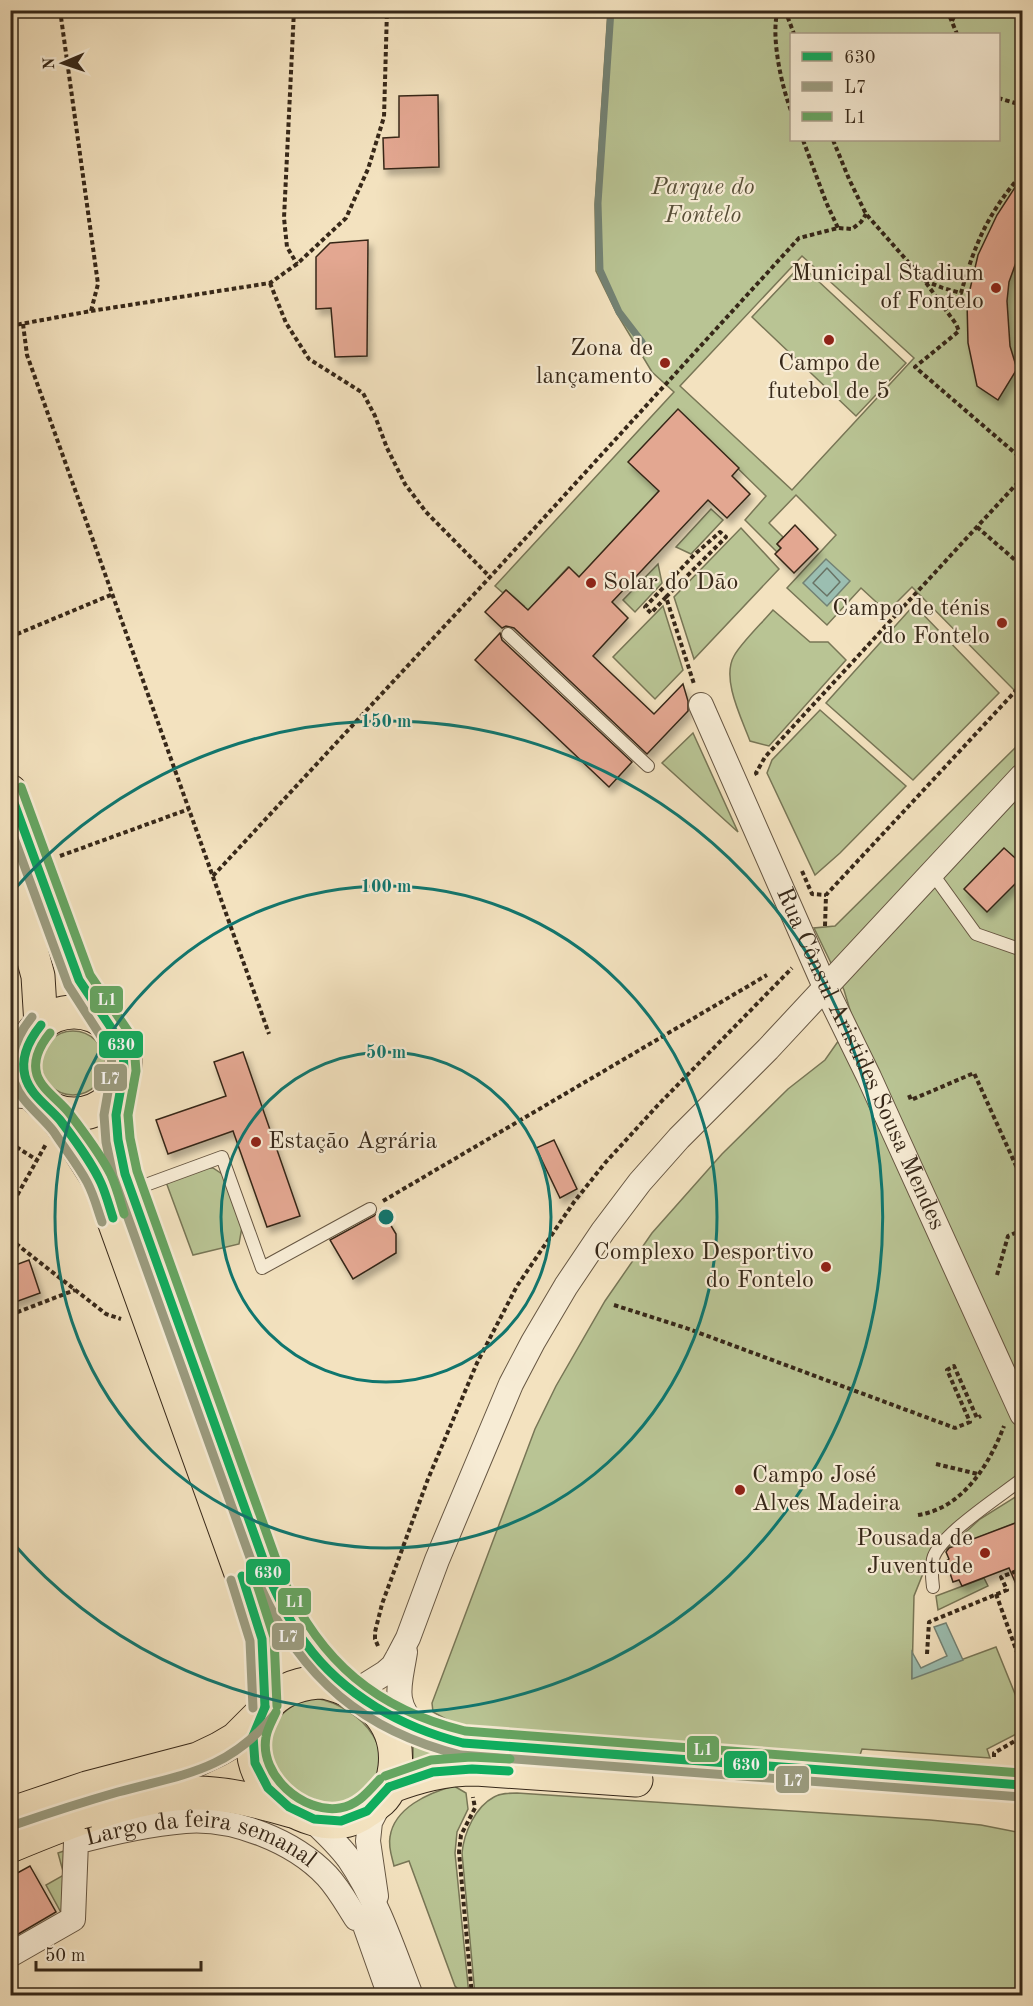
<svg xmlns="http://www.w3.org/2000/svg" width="1033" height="2006" viewBox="0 0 1033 2006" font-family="'Old Standard TT',serif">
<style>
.green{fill:#b9c494;stroke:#787656;stroke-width:1.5;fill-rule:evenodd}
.water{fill:#9bbeb1;stroke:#738274;stroke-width:1.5}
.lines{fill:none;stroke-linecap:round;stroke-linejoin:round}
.shore{stroke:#697365;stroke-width:1.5}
.stream{stroke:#738274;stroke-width:7}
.building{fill:#e3a791;stroke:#372819;stroke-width:1.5;filter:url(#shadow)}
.lane-casing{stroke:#665642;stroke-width:14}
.street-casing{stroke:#665642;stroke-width:26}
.primary-casing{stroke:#372819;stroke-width:35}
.path{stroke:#372819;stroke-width:4;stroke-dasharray:4.5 3;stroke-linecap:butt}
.lane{stroke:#f7ecd5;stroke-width:12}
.street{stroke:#f7ecd5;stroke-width:24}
.primary{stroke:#f3e2bf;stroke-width:33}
.bus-1-casing{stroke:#f7ecd5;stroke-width:14}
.bus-2-casing{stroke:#f7ecd5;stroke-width:14}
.bus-3-casing{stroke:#f7ecd5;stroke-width:14}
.bus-1{stroke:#0fad5e;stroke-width:9}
.bus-2{stroke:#9b9c80;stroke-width:9}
.bus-3{stroke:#65a662;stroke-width:9}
.ring{fill:none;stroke:#0f766e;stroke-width:3}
.poi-dot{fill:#8f2418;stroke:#f7ecd5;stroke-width:2}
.labels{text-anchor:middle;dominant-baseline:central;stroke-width:4.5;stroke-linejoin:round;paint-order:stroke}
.park-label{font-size:24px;font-style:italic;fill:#584f38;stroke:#f7ecd5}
.poi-label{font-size:24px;fill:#372819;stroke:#f7ecd5;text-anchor:end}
.street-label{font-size:24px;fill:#372819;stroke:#f7ecd5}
.centre{fill:#0f766e;stroke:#f7ecd5;stroke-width:3}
.ring-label{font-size:18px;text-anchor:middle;font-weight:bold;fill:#0f766e;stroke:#f7ecd5;stroke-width:4.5;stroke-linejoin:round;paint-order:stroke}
.line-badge{stroke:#f7ecd5;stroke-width:2}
.badge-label{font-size:16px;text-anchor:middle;font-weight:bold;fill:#fff}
</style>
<defs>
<filter id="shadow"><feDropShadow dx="3.5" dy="6" stdDeviation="3" flood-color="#0004"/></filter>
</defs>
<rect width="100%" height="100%" fill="#f3e2bf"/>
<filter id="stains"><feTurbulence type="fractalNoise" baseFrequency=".00333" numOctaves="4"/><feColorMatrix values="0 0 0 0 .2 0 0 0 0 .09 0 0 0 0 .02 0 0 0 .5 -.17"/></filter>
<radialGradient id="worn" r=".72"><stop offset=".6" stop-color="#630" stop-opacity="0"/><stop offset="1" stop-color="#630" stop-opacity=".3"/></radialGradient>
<g class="green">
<path d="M608,11H1022V698L912,587L887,612L861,588L827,625L787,588L836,535L796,495L769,523L783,537L777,544L781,548L777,552L745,520L766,496L678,410L659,491L579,577L568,567L521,618L524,606L506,590L503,593L495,586L674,392L652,372L617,314L596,271L595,205ZM792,34H998V140H792ZM802,256L914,358L792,490L680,386Z"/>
<path d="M801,265L906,363L856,416L752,317Z"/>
<path d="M711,509L723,520L691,554L676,547Z"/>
<path d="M741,528L779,569L694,659L674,597Z"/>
<path d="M658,564L662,583L635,612L623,600Z"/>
<path d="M914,605L999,693L913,780L826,703Z"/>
<path d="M663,606L683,670L655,699L613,657Z"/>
<path d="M773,610L810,642H828L846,660L769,746L750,741C742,719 721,679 734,656C741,643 762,623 773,610Z"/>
<path d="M820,710L906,786L840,853L815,875L767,773L772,760Z"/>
<path d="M693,733L738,832L662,763Z"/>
<path d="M1022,741V1484L932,1551L914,1596L912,1678L996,1647L1022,1711V1731L987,1749L990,1758L862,1749L859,1758L486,1732L455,1724L433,1712L432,1703L535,1429L556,1386L605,1301L652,1233L722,1154L788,1089L825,1060L853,1020L844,990L814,928L835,926Z"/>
<circle cx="73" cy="1063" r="32"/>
<path d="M208,1168H213L225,1176L242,1227L239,1244L193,1255L166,1182Z"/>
<path d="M1022,1493V1532L1018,1522L946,1550L980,1519Z"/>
<path d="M984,1578L988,1586L938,1610L936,1596Z"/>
<path d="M315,1698C361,1706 409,1757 359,1796C333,1817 283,1793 272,1764C260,1730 283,1704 315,1698Z"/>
<path d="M413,1742L468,1754L413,1765Z"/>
<path d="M454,1786L466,1793L468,1809L457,1832L455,1853L469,1995L462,1993L455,1986L409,1861L394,1866C392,1857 388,1847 390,1837C394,1808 428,1793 454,1786Z"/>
<path d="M517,1793L930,1820L981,1825L1022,1833V1995H475L462,1853C464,1833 475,1807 494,1797C501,1793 509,1793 517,1793Z"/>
<path d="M75,1847L64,1918L46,1885L64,1875L58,1853Z"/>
</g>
<g class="water">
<path d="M826,559L850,581L827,606L803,583Z"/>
<path d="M946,1623L963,1660L912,1679V1652L921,1668L947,1656L934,1627Z"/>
</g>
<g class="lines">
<path class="shore" d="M827,568L840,582L827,596L813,583Z"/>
<path class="stream" d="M611,10L598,203L600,270L619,312L642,342"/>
</g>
<g class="building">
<path d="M438,95L439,167L384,169L383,138L399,137V96Z"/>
<path d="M1023,175V243L1009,282L1007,301L1010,346L1017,369L998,400L977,386L968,343L967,302L978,255L997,215Z"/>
<path d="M368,240L367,356L335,357L331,308L316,309V257L330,243Z"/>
<path d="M678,409L739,468L732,476L750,494L727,518L708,500L612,602L628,618L593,656L654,714L683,684L688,701V711L647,754L514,628L506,626L502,628L485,612L506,590L528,610L569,567L579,577L659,491L628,462Z"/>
<path d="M795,525L818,549L794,573L775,554L781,548L777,544Z"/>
<path d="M500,633L502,640L632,762L609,787L475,660Z"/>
<path d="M1004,848L1023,865V876L987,912L964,889Z"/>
<path d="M243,1052L300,1216L267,1227L233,1131L168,1154L156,1120L226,1096L214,1062Z"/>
<path d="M554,1140L577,1189L560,1198L536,1148Z"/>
<path d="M381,1209L396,1234V1253L353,1279L330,1240L374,1216Z"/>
<path d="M29,1260L40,1293L10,1304V1267Z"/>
<path d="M1018,1522L1023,1532V1600L1009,1568L962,1586L959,1580L953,1582L946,1561L949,1559L946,1552L949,1548Z"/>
<path d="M30,1866L56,1912L15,1936L10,1931V1877Z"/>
</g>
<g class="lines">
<g class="lane-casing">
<g id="lane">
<path d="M508,634L648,766"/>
<path d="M932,873L976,934L1022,950"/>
<path d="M132,1190L222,1157L262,1268L370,1209"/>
<path d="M933,1587C932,1579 931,1568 933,1559C938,1536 1002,1495 1022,1479"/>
</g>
</g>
<g class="street-casing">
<g id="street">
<path id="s1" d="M701,705L825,987L869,1077L1022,1414"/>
<path d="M10,1052L30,1039"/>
<path d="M10,1095L36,1097"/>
<path d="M405,1652C400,1685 391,1702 417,1728"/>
<path d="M353,1693L385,1673L393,1666L398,1657L408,1638L437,1560L511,1384L533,1342L566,1286L603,1231L640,1182L679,1138L768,1049L1022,776"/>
<path d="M310,1818C324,1831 338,1844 349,1859C377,1900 393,1949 411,1996"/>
<path d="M376,1896L368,1841L370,1822L382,1799"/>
<path id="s2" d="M10,1955L73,1919L76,1842C109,1833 151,1824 185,1821C233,1817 294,1841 327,1876C339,1889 347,1904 356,1918L362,1917L390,1996"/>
</g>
</g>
<g class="primary-casing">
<g id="primary">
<path d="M10,791L79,980L110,1027"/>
<path d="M10,872L38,976L41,1025"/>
<circle cx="74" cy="1063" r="51"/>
<path d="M120,1085L116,1118L118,1140L125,1174L272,1584C290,1626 313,1659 347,1689"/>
<path d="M49,1108L70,1135L100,1182L251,1601L262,1639L265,1707"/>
<path d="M324,1682C366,1692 400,1721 395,1767C394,1778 389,1793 381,1800C376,1804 371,1808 366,1811C350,1823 332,1824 314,1819C233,1796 229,1684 324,1682Z"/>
<path d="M365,1702C397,1718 428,1735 463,1743L1022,1785"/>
<path d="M389,1787C418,1776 444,1769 476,1769L636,1780"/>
<path d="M10,1814L87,1788L198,1759L219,1749L236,1739L257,1718"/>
<path d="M10,1846C63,1824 135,1794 192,1793C225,1792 261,1802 292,1811"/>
</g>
</g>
<g class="path">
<path d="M294,10L284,218L287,247L297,264"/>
<path d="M778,10C770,35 782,89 792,113"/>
<path d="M785,10L794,34"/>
<path d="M947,10L957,34"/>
<path d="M952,21L957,10"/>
<path d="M998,98L1015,103H1022"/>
<path d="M803,140L826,202L838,228"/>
<path d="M833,140L849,179L866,214L924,280L956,324L959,331L915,367L1022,459"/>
<path d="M925,281L943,288L961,293C975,243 988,213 1022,174"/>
<path d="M270,283L286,323L309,359L363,393L375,416L387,448L405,484L426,512L490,577"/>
<path d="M91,311L270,283L297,264L346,218L368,169L384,117L387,10"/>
<path d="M23,324L27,355L269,1034"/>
<path d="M10,326L91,311L98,284L60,10"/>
<path d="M977,527L1022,566"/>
<path d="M666,597L726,537L720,532L694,555L645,607L651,613L666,597L694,684"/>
<path d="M10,637L113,594"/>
<path d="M757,775L756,773L765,757L1022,478"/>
<path d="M60,856L189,809"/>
<path d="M802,871L812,894L826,895"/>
<path d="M213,876L490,577L799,238L838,228L852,229L861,222L866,214"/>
<path d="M825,926L826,895L1022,684"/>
<path d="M909,1095L911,1100L974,1073L1022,1179"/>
<path d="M10,1143L37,1160"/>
<path d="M383,1201L767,975"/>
<path d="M10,1208L46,1144"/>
<path d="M10,1239L106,1314L121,1319"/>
<path d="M997,1275L1008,1236L1022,1230"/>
<path d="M614,1305L686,1328L955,1428L970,1422L947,1370L954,1366L977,1418L981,1416"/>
<path d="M10,1315L75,1290"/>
<path d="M936,1464L978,1474"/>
<path d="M918,1515C963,1508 989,1465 1004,1426"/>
<path d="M996,1594L1022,1666"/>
<path d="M378,1646L375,1639V1632L382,1604L428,1479L477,1363L517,1286L574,1202L605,1163L658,1105L792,968"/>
<path d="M927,1654L929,1622L1007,1590L1001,1577L1022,1569"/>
<path d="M994,1757V1753L1022,1737"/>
<path d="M472,1996L459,1852L461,1835L475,1808L473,1797"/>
</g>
<use href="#lane" class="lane"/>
<use href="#street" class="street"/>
<use href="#primary" class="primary"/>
<g class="bus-1-casing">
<g id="bus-1">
<path d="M10,792L79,980L118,1038L123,1049L124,1070L116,1115L118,1140L125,1174L272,1584C282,1605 292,1626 306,1644C343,1695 403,1728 463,1743L1022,1785"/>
<path d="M41,1025C29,1040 20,1057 25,1076C30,1095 48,1106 60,1120C74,1139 91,1161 101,1183C106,1194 109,1206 113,1218"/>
<path d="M242,1576L262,1639L265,1707"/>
<path d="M265,1707L253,1736L255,1763L268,1788L289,1807L314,1819L341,1821L367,1811L389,1787"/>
<path d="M389,1787L433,1772L472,1769L509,1771"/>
</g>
</g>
<g class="bus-2-casing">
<g id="bus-2">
<path d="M10,827L68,985L111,1052L112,1069L104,1115L106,1142L113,1176L261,1588C301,1678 364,1731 461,1755L1021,1797"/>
<path d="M32,1017C13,1040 3,1072 23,1098C32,1110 45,1120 54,1132C65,1149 78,1165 87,1182C94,1195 97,1208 102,1222"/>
<path d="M231,1580L250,1641L253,1708"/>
<path d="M14,1825C49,1813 83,1802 118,1792C184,1774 228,1771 274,1715"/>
</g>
</g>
<g class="bus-3-casing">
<g id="bus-3">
<path d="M21,787L90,975L128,1031L134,1045L136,1071L128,1115L130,1138L137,1171L283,1579C321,1662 376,1709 465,1731L1022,1773"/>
<path d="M50,1033C41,1044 32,1059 37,1075C42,1090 60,1101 70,1114C84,1133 100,1153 111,1175C117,1188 120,1201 124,1214"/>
<path d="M253,1572L274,1637L277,1706"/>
<path d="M276,1712C273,1719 267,1729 266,1737C259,1775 303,1814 340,1808C358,1805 368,1792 380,1779"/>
<path d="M385,1776L431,1760L471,1757L510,1759"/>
</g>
</g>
<use href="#bus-1" class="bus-1"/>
<use href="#bus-2" class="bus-2"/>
<use href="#bus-3" class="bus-3"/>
</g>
<g class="ring">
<circle cx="386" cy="1217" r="165"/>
<circle cx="386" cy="1217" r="331"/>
<path d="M12 892A496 496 0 1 1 12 1542"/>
</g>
<g class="poi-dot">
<circle cx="996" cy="288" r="6"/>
<circle cx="829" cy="340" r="6"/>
<circle cx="665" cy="363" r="6"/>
<circle cx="591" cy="583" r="6"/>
<circle cx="1002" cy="623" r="6"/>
<circle cx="256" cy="1142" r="6"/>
<circle cx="826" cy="1267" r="6"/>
<circle cx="740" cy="1490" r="6"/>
<circle cx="985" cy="1553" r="6"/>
</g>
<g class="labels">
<g class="park-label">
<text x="703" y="188">Parque do<tspan x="703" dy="28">Fontelo</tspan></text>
</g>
<g class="poi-label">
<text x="984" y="274">Municipal Stadium<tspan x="984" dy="28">of Fontelo</tspan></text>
<text x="653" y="349">Zona de<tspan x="653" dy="28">lançamento</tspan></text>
<text x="829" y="364" text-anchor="middle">Campo de<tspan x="829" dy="28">futebol de 5</tspan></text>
<text x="603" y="583" text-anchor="start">Solar do Dão</text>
<text x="990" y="609">Campo de ténis<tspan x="990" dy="28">do Fontelo</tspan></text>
<text x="268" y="1142" text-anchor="start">Estação Agrária</text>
<text x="814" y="1253">Complexo Desportivo<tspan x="814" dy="28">do Fontelo</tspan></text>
<text x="752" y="1476" text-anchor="start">Campo José<tspan x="752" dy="28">Alves Madeira</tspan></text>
<text x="973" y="1539">Pousada de<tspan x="973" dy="28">Juventude</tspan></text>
</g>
<g class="street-label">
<text stroke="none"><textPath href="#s1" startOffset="388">Rua Cônsul Aristides Sousa Mendes</textPath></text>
<text stroke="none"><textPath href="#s2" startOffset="279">Largo da feira semanal</textPath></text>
</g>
</g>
<circle cx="386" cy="1217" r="9" class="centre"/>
<g class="ring-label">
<text x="386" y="727">150 m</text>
<text x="386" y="892">100 m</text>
<text x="386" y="1058">50 m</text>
</g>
<g class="line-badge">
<rect x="89" y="985" width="35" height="29" rx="6" fill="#65a662"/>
<rect x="98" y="1030" width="46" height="29" rx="6" fill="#0fad5e"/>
<rect x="93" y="1063" width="35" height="29" rx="6" fill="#9b9c80"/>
<rect x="245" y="1558" width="46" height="28" rx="6" fill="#0fad5e"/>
<rect x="277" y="1587" width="35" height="29" rx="6" fill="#65a662"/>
<rect x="271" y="1622" width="34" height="29" rx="6" fill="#9b9c80"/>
<rect x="686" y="1735" width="34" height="28" rx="6" fill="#65a662"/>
<rect x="723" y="1750" width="45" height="29" rx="6" fill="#0fad5e"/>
<rect x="775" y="1765" width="35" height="29" rx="6" fill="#9b9c80"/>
</g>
<g class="badge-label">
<text x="107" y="1005">L1</text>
<text x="121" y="1050">630</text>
<text x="110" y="1084">L7</text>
<text x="268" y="1578">630</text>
<text x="295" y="1607">L1</text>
<text x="288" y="1642">L7</text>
<text x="703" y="1755">L1</text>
<text x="746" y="1770">630</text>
<text x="793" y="1786">L7</text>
</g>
<rect width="1033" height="2006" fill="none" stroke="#f3e2bf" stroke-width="36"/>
<rect x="12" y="12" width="1009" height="1982" fill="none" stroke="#372819" stroke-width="3"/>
<rect x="18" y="18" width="997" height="1970" fill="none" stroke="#372819" stroke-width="1.5"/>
<rect x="790" y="33" width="210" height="108" fill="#f7ecd5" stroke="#aa9e8a" stroke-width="1.5"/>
<rect x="802" y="52" width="30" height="9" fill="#0fad5e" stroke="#aa9e8a" stroke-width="1.5"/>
<text x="844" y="63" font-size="18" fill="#372819">630</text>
<rect x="802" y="82" width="30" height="9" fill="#9b9c80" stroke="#aa9e8a" stroke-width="1.5"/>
<text x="844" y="93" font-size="18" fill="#372819">L7</text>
<rect x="802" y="112" width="30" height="9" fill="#65a662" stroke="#aa9e8a" stroke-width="1.5"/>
<text x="844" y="123" font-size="18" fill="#372819">L1</text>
<g transform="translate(63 63) rotate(268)" stroke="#f7ecd5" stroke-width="4.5" paint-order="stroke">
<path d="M0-4.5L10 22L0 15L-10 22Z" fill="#372819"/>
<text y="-9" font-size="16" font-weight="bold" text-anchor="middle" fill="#372819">N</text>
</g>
<path d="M36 1961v9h165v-9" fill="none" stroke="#372819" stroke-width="3"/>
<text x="45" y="1961" font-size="18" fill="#372819" stroke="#f7ecd5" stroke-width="4.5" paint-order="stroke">50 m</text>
<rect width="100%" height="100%" filter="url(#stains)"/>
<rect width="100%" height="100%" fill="url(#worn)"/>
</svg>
